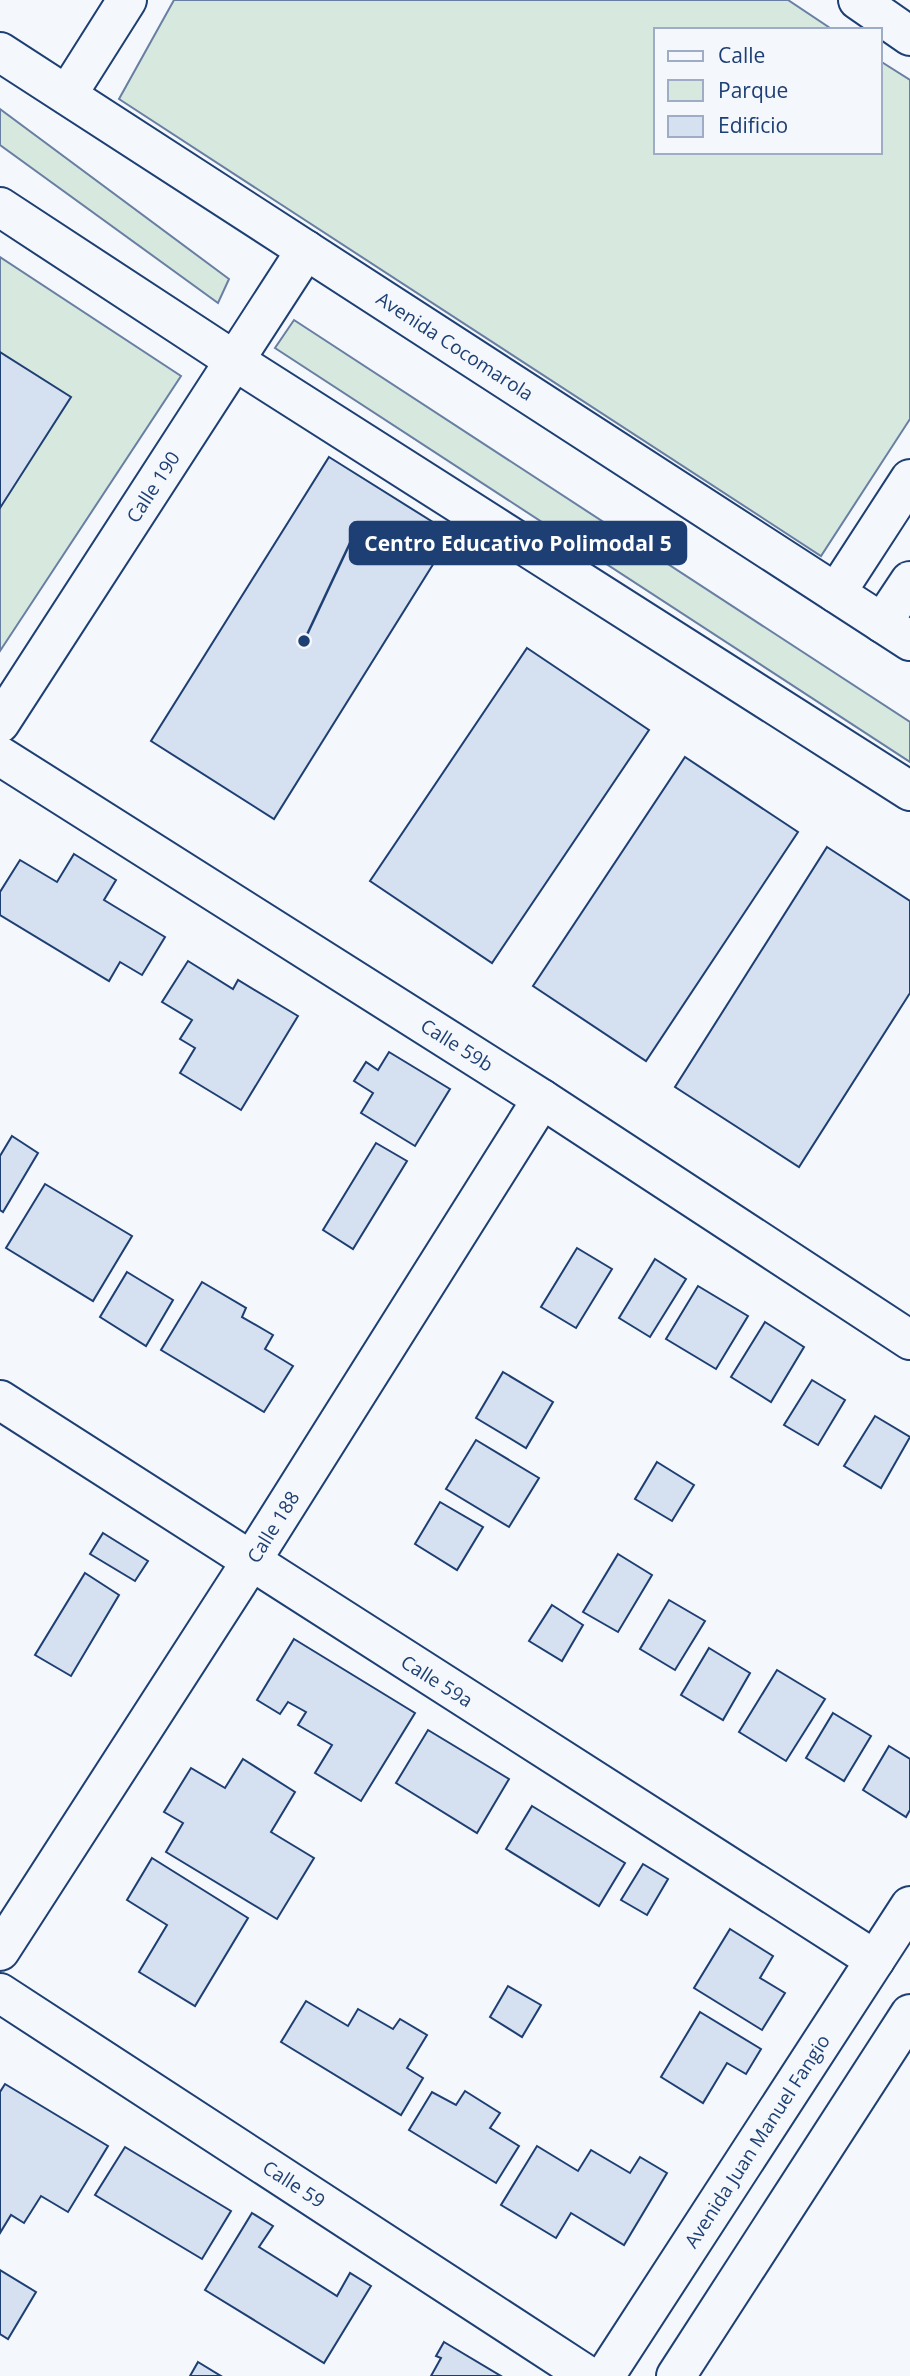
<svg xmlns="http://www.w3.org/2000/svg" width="910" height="2376" viewBox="0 0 910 2376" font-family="'Open Sans',sans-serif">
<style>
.green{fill:#d7e8df;stroke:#687fa3;stroke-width:2}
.building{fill:#d5e0f0;stroke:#1d3f73;stroke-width:2}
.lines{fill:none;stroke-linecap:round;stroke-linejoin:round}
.street-casing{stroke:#1d3f73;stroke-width:42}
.secondary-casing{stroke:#1d3f73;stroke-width:42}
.street{stroke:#f4f7fb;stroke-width:38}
.secondary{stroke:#f4f7fb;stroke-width:38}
.labels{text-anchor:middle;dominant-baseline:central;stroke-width:5;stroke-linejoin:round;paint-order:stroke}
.street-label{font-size:19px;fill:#1d3f73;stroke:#f4f7fb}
.leader{fill:none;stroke:#1d3f73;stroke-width:2.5}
.callout-dot{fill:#1d3f73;stroke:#f4f7fb;stroke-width:2.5}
.callout{fill:#1d3f73;stroke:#1d3f73;stroke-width:2.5}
.callout-label{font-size:21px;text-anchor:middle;font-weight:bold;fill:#fff}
</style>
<rect width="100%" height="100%" fill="#f4f7fb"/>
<g class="green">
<path d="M174,0H788L833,30H656V152H880V61L910,80V419L821,556L119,99Z"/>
<path d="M0,109L229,279L218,303L0,145Z"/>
<path d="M0,257L181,376L0,651Z"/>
<path d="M294,320L910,722V762L275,348Z"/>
</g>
<g class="building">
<path d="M0,352L71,397L0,508Z"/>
<path d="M329,457L452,534L274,819L151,741Z"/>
<path d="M527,648L649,730L492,963L370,881Z"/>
<path d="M685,757L798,832L646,1061L533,986Z"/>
<path d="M827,847L910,901V993L799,1167L675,1087Z"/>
<path d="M74,854L116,880L104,900L165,937L142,975L120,962L109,981L0,915V892L20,860L57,882Z"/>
<path d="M188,961L233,989L238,980L298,1016L241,1110L180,1073L195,1048L180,1039L192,1020L162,1002Z"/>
<path d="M389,1052L450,1089L415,1146L361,1113L373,1093L354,1081L366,1062L378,1070Z"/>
<path d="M12,1136L38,1153L3,1212L0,1210V1156Z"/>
<path d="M376,1143L407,1161L353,1249L323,1230Z"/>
<path d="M45,1184L132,1236L93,1301L6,1248Z"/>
<path d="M577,1248L612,1269L576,1328L541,1307Z"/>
<path d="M655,1259L686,1279L650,1337L619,1318Z"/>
<path d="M127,1272L173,1300L146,1346L100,1317Z"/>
<path d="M202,1282L246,1308L242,1317L273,1335L265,1349L293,1366L264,1412L161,1350Z"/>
<path d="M698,1286L748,1316L716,1369L666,1339Z"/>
<path d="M765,1322L804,1347L771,1402L731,1377Z"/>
<path d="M503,1372L553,1402L526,1448L476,1418Z"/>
<path d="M812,1380L845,1400L818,1445L784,1425Z"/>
<path d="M875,1416L910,1437L881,1488L844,1466Z"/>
<path d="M476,1440L539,1478L509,1527L446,1489Z"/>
<path d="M657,1462L694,1485L672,1521L635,1499Z"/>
<path d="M440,1502L483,1527L457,1570L415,1544Z"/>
<path d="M103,1533L148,1561L135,1581L90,1554Z"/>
<path d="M618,1554L652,1575L618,1632L583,1612Z"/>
<path d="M85,1573L119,1595L71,1676L35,1655Z"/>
<path d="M669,1600L705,1621L675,1670L640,1649Z"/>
<path d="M552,1605L583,1625L562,1661L529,1641Z"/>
<path d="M294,1639L415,1713L361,1801L315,1773L332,1745L298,1725L306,1712L288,1702L280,1714L257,1700Z"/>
<path d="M709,1648L750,1673L723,1720L681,1695Z"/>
<path d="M777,1670L825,1699L786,1761L739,1732Z"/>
<path d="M833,1713L871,1736L844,1781L806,1758Z"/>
<path d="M428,1730L509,1779L477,1833L396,1783Z"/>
<path d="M889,1746L910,1759V1810L906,1817L863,1790Z"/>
<path d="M243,1759L295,1792L271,1832L314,1858L277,1919L166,1852L183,1823L164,1812L191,1768L225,1788Z"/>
<path d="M532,1806L625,1863L599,1906L506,1849Z"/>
<path d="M152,1858L248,1918L195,2006L139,1972L167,1925L127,1900Z"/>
<path d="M643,1864L668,1879L647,1915L621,1900Z"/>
<path d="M730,1929L773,1956L760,1978L785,1993L762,2030L694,1988Z"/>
<path d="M508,1986L541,2005L522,2037L490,2017Z"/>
<path d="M306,2001L348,2026L358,2009L393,2029L400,2019L427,2035L407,2068L423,2078L401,2115L281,2042Z"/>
<path d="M700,2012L761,2049L746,2074L727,2063L703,2103L661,2077Z"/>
<path d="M5,2084L108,2146L68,2212L41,2196L24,2223L11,2215L0,2233V2092Z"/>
<path d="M465,2091L500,2113L490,2128L519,2146L496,2183L409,2130L432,2092L456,2105Z"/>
<path d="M537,2146L578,2171L591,2150L630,2173L640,2157L667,2173L624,2245L571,2213L556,2238L501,2205Z"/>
<path d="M125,2147L231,2211L202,2259L95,2195Z"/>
<path d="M252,2213L273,2226L259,2247L337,2296L350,2273L371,2286L324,2363L205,2290Z"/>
<path d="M0,2270L36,2292L8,2339L0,2334Z"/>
<path d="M444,2342L501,2376H431L441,2358L436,2356Z"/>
<path d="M198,2362L221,2376H190Z"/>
</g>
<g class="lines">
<g class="street-casing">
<g id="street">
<path d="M858,0L910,36"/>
<path d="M67,95L127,0"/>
<path d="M0,207L235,361L910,791"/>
<path d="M836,593L910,479"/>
<path d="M882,623L910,581"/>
<path d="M0,723L306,250"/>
<path d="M0,756L542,1099L910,1340"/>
<path d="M0,1400L875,1960"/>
<path d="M0,1951L250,1563L542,1099"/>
<path d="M0,1993L588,2376"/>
</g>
</g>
<g class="secondary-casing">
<g id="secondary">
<path d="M0,52L910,641"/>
<path d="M605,2376L910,1906"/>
<path d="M676,2376L910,2014"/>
</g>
</g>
<use href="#street" class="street"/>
<use href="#secondary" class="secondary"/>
</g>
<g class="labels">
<g class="street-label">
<text transform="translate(455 346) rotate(33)">Avenida Cocomarola</text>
<text transform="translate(153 487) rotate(-57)">Calle 190</text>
<text transform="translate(457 1045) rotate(32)">Calle 59b</text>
<text transform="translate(273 1527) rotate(-58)">Calle 188</text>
<text transform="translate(437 1681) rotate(32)">Calle 59a</text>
<text transform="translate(757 2141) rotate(-57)">Avenida Juan Manuel Fangio</text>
<text transform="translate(294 2184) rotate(33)">Calle 59</text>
</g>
</g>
<path class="leader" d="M304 641L350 543"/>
<circle class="callout-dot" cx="304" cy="641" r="7"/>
<rect class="callout" x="350" y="522" width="336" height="42" rx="7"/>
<g class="callout-label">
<text x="518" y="551">Centro Educativo Polimodal 5</text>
</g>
<rect x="654" y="28" width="228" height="126" fill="#f4f7fb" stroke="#9eadc5" stroke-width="2"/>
<rect x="668" y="51" width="35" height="10" fill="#f4f7fb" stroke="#9eadc5" stroke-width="2"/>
<text x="718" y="63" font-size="21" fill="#1d3f73">Calle</text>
<rect x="668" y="80" width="35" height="21" fill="#d7e8df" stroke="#9eadc5" stroke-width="2"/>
<text x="718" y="98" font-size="21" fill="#1d3f73">Parque</text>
<rect x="668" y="116" width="35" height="21" fill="#d5e0f0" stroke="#9eadc5" stroke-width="2"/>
<text x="718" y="133" font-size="21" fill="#1d3f73">Edificio</text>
</svg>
